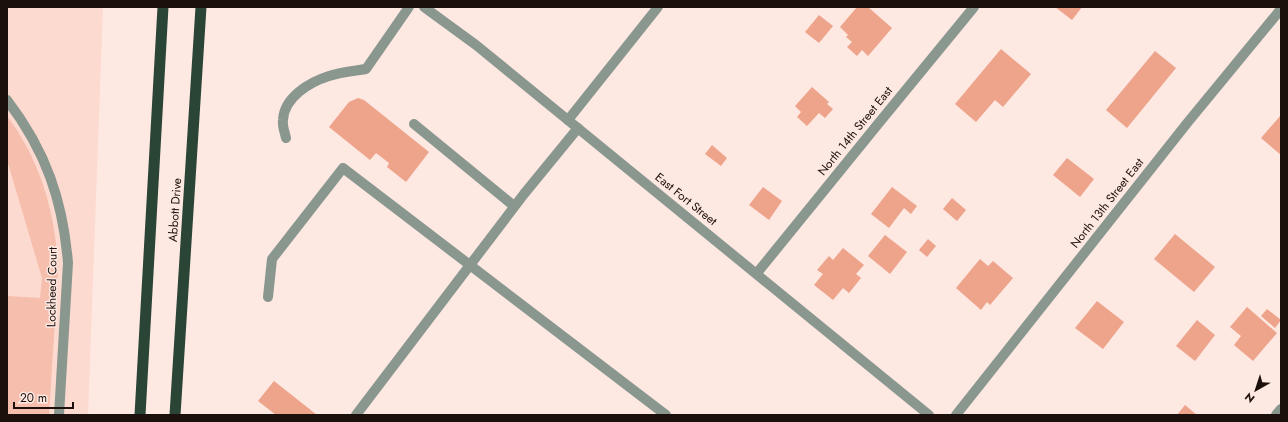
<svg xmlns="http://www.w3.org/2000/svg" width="1288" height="422" viewBox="0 0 1288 422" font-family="Jost,sans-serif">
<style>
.built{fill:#fddacf}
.green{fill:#f6beac}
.building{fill:#eea38b}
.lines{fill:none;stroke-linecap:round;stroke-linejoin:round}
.service{stroke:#89978f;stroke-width:10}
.minor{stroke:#89978f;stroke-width:10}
.tertiary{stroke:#89978f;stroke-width:10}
.trunk{stroke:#2a4436;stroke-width:11}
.labels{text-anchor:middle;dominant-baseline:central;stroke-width:3;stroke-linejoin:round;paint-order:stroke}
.street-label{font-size:12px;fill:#1c100c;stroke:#fee8e2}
</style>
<rect width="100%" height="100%" fill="#fee8e2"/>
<path class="built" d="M7,7H103L88,415H7Z"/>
<path class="green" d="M7,116C41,161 57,217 58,273L49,415H7V296L40,298L42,278L7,160Z"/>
<g class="building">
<path d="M857,7H868L892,28L868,56L862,50L857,56L847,47L852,42L846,37L848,35L840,27Z"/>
<path d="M1055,7H1082L1072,20Z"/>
<path d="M819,15L833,26L819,43L805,32Z"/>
<path d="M1001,49L1031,74L1003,107L995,100L976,122L955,104Z"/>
<path d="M1155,51L1176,68L1127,128L1106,110Z"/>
<path d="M812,87L829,102L827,104L833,109L825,118L819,113L807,126L797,117L801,112L795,106Z"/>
<path d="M358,98L364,100L429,152L406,182L387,167L389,163L376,153L370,160L329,127L349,102Z"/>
<path d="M1281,115V155L1261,138Z"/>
<path d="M712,145L727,158L721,166L705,154Z"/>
<path d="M1067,158L1094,179L1080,197L1053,175Z"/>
<path d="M763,187L782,201L769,220L749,205Z"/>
<path d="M892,187L917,206L911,214L904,208L889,228L871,214Z"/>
<path d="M952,198L966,210L957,221L943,209Z"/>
<path d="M1175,234L1215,267L1194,292L1154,259Z"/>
<path d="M885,235L907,252L890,274L868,256Z"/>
<path d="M928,239L936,246L927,257L919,250Z"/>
<path d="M843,248L864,265L856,274L861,278L849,293L843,288L833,300L814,285L823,274L817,270L829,256L833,260Z"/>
<path d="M980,259L988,266L993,261L1013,278L990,305L987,302L981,310L956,288Z"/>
<path d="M1097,301L1124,322L1103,349L1075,328Z"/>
<path d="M1247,307L1277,333L1253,361L1234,345L1241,336L1230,327Z"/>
<path d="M1267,309L1281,320L1275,328L1261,316Z"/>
<path d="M1197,320L1215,335L1195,361L1176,346Z"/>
<path d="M274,381L317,415H276L258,401Z"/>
<path d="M1185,405L1197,415H1177Z"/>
</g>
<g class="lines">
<g class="service">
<path d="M414,124L514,206"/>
<path d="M286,138C285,133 282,126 283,120C284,97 310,82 329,76C341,72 354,71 366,69L409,7"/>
<path d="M268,297L272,259L343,168L666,415"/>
<path d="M356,415L524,194L578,128"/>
</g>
<g class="minor">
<path d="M7,100C46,151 63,201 68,263L59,415"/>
<path d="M568,120L658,7"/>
<path d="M757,273L878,124L974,7"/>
<path d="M956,415L1188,122L1281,9"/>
<path d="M1276,415L1281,409"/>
</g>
<path class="tertiary" d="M424,7L476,45L929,415"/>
<g class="trunk">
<path d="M140,415L163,7"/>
<path d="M175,415L201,7"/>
</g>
</g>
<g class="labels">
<g class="street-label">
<text transform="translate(855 131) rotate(-51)">North 14th Street East</text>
<text transform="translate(686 199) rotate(39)">East Fort Street</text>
<text transform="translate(1107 203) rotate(-52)">North 13th Street East</text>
<text transform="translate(175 210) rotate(-86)">Abbott Drive</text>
<text transform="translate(52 287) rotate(-89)">Lockheed Court</text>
</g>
</g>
<rect width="1288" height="422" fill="none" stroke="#1c100c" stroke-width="16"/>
<g transform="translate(1256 390) rotate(219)" stroke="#fee8e2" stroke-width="3" paint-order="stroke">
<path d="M0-3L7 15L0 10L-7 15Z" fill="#1c100c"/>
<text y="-6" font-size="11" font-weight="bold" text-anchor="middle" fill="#1c100c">N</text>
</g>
<path d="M14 402v6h59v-6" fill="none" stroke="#1c100c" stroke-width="2"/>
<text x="20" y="402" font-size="12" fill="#1c100c" stroke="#fee8e2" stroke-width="3" paint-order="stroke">20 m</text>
</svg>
